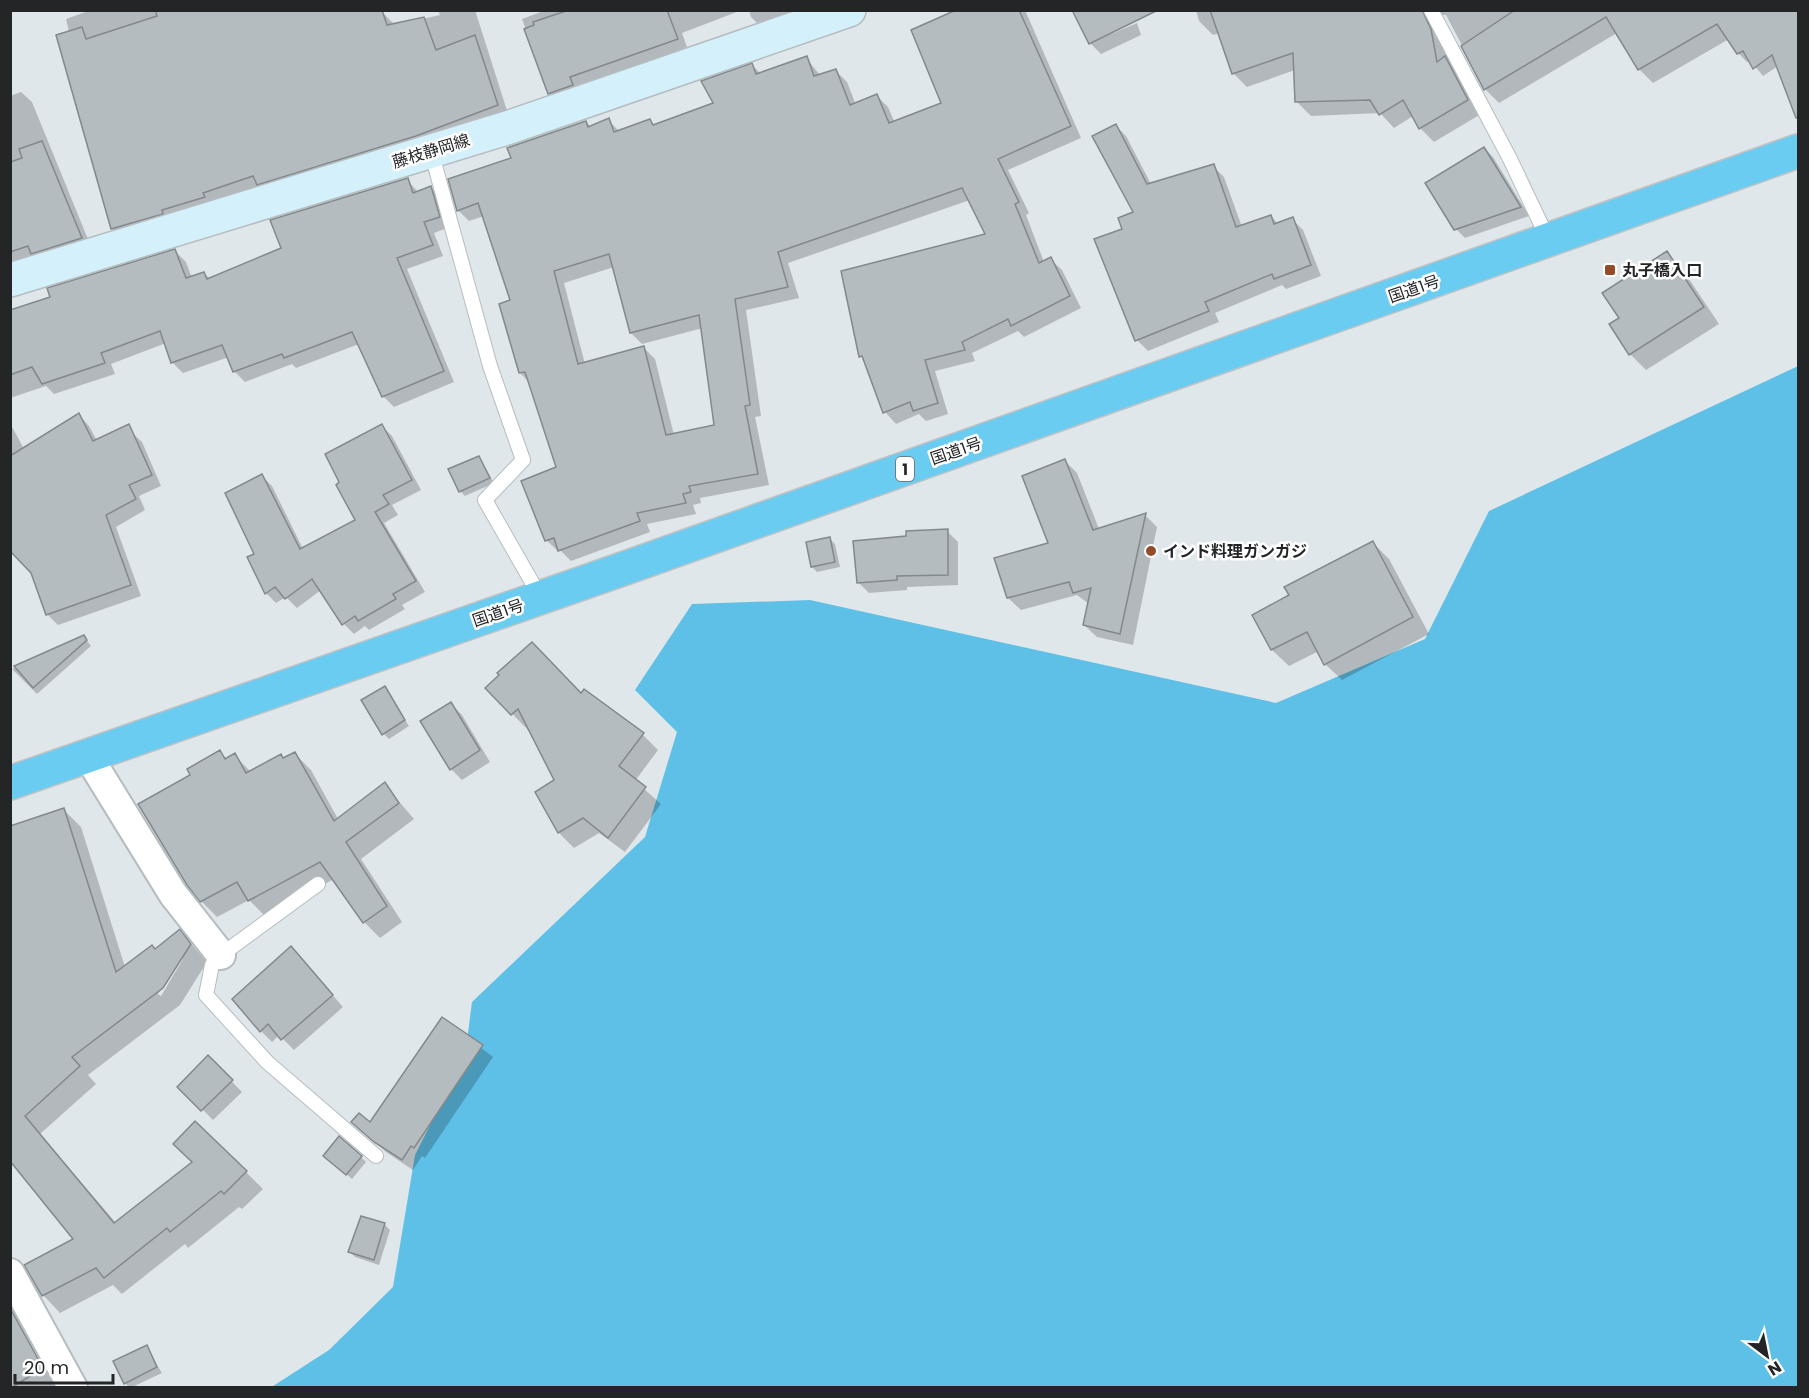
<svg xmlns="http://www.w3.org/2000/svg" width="1809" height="1398" viewBox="0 0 1809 1398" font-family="Poppins,'Noto Sans JP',sans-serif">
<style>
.forest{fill:#5ec0e6}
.shadow{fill:#0003;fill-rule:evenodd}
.building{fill:#b5bcbf;stroke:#82898c;stroke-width:1.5;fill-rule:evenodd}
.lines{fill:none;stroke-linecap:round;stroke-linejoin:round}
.lane-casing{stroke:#b6bdc0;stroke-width:16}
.street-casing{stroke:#b6bdc0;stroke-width:32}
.secondary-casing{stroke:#b6bdc0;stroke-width:36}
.highway-casing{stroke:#c1c2c3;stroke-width:36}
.lane{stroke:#fff;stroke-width:14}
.street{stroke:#fff;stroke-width:28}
.secondary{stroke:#d3f0fb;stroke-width:33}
.highway{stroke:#6bccf2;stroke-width:33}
.poi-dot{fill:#944c28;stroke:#fff;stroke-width:2}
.labels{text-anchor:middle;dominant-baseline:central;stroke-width:5;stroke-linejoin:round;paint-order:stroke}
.shield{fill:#fff;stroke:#656668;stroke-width:1.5}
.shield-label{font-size:15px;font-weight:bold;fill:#232527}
.street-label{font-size:16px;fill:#232527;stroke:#fff}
.poi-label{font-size:16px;font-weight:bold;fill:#232527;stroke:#fff;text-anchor:start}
</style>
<rect width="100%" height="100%" fill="#e0e7eb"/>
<path class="forest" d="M1798,366V1387L270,1388L329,1350L393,1287L415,1155L465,1056L472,1002L645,837L677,732L635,690L692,604L810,600L1276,703L1425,639L1489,511Z"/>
<g class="shadow">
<path d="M91,10L382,12L395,25L440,15L438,10H475L509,117L124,241L112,229L58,36L69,32L66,19Z"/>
<path d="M546,10H742L682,33L688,50L561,104L549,93L522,19Z"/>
<path d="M749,10H804L763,29L751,17Z"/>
<path d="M957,10H1025L1081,138L1008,170L1029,213L1026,215L1044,262L1050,259L1062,270L1081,308L1024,337L1018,331L972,353L975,361L935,371L948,414L926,421L919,414L896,424L885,412L866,361L861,356L987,235L970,200L788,263L799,298L746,310L761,416L755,417L769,485L700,498L701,503L693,505L696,514L647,524L650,532L571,561L560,550L558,551L546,540L558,468L530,383L520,373L512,301L484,216L469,221L458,210L513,159L586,122L591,127L608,120L620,132L650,120L655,126L715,104L752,65L761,74L806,58L820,75L835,70L847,82L856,105L877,96L888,107L895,123L943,104ZM614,267L631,333L642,344L703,328L716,426L674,435L655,359L643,347L585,364L564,283Z"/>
<path d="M1196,10H1798V113L1794,108L1778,66L1763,76L1750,60L1747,62L1738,53L1729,39L1653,83L1639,69L1617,33L1499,103L1485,89L1446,15H1442L1436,20L1481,114L1434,142L1420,128L1413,116L1394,128L1380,113L1311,116L1297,102L1295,70L1247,87L1233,73L1220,33L1213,35L1199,21Z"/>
<path d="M1137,23L1141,35L1101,54L1090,43Z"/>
<path d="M21,92L32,102L92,249L10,265V96Z"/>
<path d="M1115,125L1126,136L1151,184L1213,166L1224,177L1242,227L1271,216L1278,224L1292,219L1303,230L1321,276L1286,289L1282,285L1215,313L1219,322L1148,351L1137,340L1124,230L1136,213Z"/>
<path d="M1484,148L1493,157L1529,216L1465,238L1456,229Z"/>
<path d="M407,180L419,193L431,188L442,199L450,227L434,233L443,256L407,269L454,382L394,407L383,396L359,344L296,368L292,364L245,382L234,371L229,357L183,373L173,363L166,343L111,364L115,374L54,394L46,386L10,398V312L175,251L186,262L192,278L204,273L210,279L283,248Z"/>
<path d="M1667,253L1683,270L1719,324L1646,370L1630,354L1621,318Z"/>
<path d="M79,415L89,426L101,448L10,504V423L24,449Z"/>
<path d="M382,426L392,436L421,490L392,505L398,515L384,523L425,592L402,605L405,609L369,630L365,626L354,634L344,624L321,590L297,608L286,597L276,603L266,593L256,555L262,476L272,486L303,549L357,521Z"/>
<path d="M131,432L142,442L161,486L139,496L145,510L116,527L141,596L58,625L48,615L32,572Z"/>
<path d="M479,457L494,483L465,496L460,491Z"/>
<path d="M1065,461L1077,473L1099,529L1145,515L1157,527L1133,645L1097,637L1084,625L1089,604L1077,595L1021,610L1008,598L1050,544Z"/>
<path d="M947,531L958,542V585L907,587V590L869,593L858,582L907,537Z"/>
<path d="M830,539L835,544L840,567L817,572L812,567Z"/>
<path d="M1372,542L1389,559L1429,634L1342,680L1325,664L1319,651L1289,666L1272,650L1254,615L1291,596Z"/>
<path d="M84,637L91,646L37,694L12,669Z"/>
<path d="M384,688L409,726L389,739L384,734Z"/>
<path d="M487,688L581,695L643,735L658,750L635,781L661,804L625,852L599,833L574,848L559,833L537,792L556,781L529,728L528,730Z"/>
<path d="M451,704L462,715L490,762L462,780L451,769Z"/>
<path d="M220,752L227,759L234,755L251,772L281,756L284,759L295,754L311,770L338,819L384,784L414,819L361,859L402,922L380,938L364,922L334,879L265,916L249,900L217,917L201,901L192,775Z"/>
<path d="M64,810L81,827L125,967L155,950L180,931L207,962L180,1005L88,1075L96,1084L40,1134L116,1223L246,1172L263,1189L242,1209L239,1207L188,1248L185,1244L122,1294L113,1285L60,1313L43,1295L76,1240L10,1158ZM180,959H183L161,996L158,994Z"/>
<path d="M301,959L343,1007L294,1050L279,1035L272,1042L261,1031Z"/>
<path d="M443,1019L493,1057L425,1158L422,1156L413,1170L386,1152L353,1122L371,1124Z"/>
<path d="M208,1057L242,1092L213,1120L179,1086Z"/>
<path d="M361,1157L366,1162L352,1179L330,1160Z"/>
<path d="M362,1217L385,1225L390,1230L379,1265L355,1257L350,1252Z"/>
<path d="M10,1301L58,1388H10Z"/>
<path d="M146,1347L162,1373L130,1388L125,1383Z"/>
</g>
<g class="building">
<path d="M155,10H382L387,25L424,17L436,50L475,35L498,105L416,136L257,185L253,176L203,193L205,197L162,210L163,214L111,229L56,35L82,27L86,39L157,16Z"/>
<path d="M569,10H667L678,39L570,77L573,85L548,94L524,29L534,25L533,22Z"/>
<path d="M956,10H1019L1071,126L998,159L1019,202L1015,204L1039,263L1051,257L1070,296L1011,326L1008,319L962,342L965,350L925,360L938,403L913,411L910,402L883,413L862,356L859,357L841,271L985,234L962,188L778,252L788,287L735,299L750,405L745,406L758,474L689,486L691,492L683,494L686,503L637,513L640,521L558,551L554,538L545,541L521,481L556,467L525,372L519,373L499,304L510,300L478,203L457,211L448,179L511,158L507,148L586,121L588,127L609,118L614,132L650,119L653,125L713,103L701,81L752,63L756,74L807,56L814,76L836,69L850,105L877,94L889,123L941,103L911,30ZM609,254L630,333L699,315L714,425L666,435L644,346L578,364L554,271Z"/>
<path d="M1072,10H1158L1089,44Z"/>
<path d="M1210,10H1422L1431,29L1437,62L1445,56L1468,100L1419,129L1403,100L1379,115L1370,100L1295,102L1293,53L1232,74Z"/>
<path d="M1515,10H1798V118H1796L1772,55L1753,69L1743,51L1737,54L1717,24L1638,70L1606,17L1484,90L1461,46Z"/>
<path d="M1116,124L1147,184L1214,164L1236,227L1271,215L1274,224L1293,217L1311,265L1274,279L1272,274L1205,302L1209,311L1135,341L1094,239L1122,229L1118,218L1133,212L1092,136Z"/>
<path d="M42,141L82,238L31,254L28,246L10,252V162L22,158L19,149Z"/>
<path d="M1484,147L1521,207L1454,230L1425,183Z"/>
<path d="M408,178L413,193L431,186L440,217L424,222L433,245L397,258L444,371L382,397L352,332L284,358L282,354L233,372L222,345L171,363L160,331L101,353L105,363L42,384L32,367L10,375V310L50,297L47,288L175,249L186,278L204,272L207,279L281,248L270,220Z"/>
<path d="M1667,251L1704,307L1629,355L1609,324L1619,318L1602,293Z"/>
<path d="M79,413L93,441L129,424L152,475L129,485L136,499L106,515L131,585L46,615L31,573L10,551V456Z"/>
<path d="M382,424L412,480L383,495L389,504L375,512L416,581L393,594L396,599L358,621L355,616L342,625L312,579L285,599L275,587L265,594L247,557L254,554L225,493L262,474L300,549L355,520L336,485L339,482L325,454Z"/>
<path d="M479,456L490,478L459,492L448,469Z"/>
<path d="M1065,459L1093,530L1146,513L1120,634L1083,625L1091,588L1073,593L1069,582L1007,598L994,558L1048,543L1022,476Z"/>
<path d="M948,529V575L897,576V580L857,583L853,541L906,536V531Z"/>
<path d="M830,537L835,562L811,567L806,542Z"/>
<path d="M1373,541L1413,617L1324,665L1307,632L1271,650L1252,615L1289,595L1284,587Z"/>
<path d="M84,635L87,640L33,688L14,666Z"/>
<path d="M532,642L581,693L584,689L644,733L619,766L646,787L608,838L583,818L558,833L535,792L554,780L518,709L511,715L485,688L499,675L497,673Z"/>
<path d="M385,686L405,720L382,735L361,700Z"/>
<path d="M451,702L480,750L450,770L420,721Z"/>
<path d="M220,750L225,759L235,753L246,773L281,754L283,758L295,752L334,821L385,782L399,803L346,842L387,906L363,923L320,862L248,901L237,882L200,902L187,885L138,804L190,775L187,769Z"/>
<path d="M64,808L116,972L152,945L155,949L180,929L191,944L163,988L72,1057L80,1066L25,1116L114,1223L192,1162L173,1144L195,1121L247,1171L224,1194L221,1191L170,1232L167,1228L104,1278L96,1268L42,1296L24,1265L73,1239L10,1161V826Z"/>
<path d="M291,946L333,995L281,1040L268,1024L260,1032L232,999Z"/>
<path d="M442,1017L483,1045L414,1148L411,1146L402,1160L374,1142L351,1122L359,1113L370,1122Z"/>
<path d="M208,1055L233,1080L201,1111L177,1087Z"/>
<path d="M339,1136L362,1156L346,1175L323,1156Z"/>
<path d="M361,1216L385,1223L374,1260L348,1252Z"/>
<path d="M10,1308L43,1368L11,1388H10Z"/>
<path d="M147,1345L157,1367L124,1384L113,1361Z"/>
</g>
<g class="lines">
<g class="lane-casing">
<g id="lane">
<path d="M1431,10L1510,159L1548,239"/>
<path d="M431,151L490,366L523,460L485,500L541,598"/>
<path d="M318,884L221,955L212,965L206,995L267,1062L376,1156"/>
</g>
</g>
<g class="street-casing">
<g id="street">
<path d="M88,756L173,894L221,955"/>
<path d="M10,1273L73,1388"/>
</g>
</g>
<g class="secondary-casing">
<path id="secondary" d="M10,280L510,127L849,10"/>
</g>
<g class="highway-casing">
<path id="highway" d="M10,783L631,566L1798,151"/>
</g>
<use href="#lane" class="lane"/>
<use href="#street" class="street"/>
<use href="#secondary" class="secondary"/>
<use href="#highway" class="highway"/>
</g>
<g class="poi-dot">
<rect x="1604" y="264" width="12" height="12" rx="3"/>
<circle cx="1151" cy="551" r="6"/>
</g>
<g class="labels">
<rect class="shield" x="896" y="457" width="18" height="24" rx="4.5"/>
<g class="shield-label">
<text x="905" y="469">1</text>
</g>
<g class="street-label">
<text transform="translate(431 151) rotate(-17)">藤枝静岡線</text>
<text transform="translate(1414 289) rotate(-19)">国道1号</text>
<text transform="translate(956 451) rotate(-19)">国道1号</text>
<text transform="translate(498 613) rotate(-19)">国道1号</text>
</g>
<g class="poi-label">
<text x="1622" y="270">丸子橋入口</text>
<text x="1163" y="551">インド料理ガンガジ</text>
</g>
</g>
<rect width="1809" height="1398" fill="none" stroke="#232527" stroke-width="24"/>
<g transform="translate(1767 1356) rotate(148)" stroke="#ffffff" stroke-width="4.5" paint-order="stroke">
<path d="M0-4.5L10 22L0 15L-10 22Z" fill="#232527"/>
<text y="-9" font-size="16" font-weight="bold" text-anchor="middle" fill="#232527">N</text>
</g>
<path d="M15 1374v9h98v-9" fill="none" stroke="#232527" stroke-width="3"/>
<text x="24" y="1374" font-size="18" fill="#232527" stroke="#ffffff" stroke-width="4.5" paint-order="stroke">20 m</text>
</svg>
